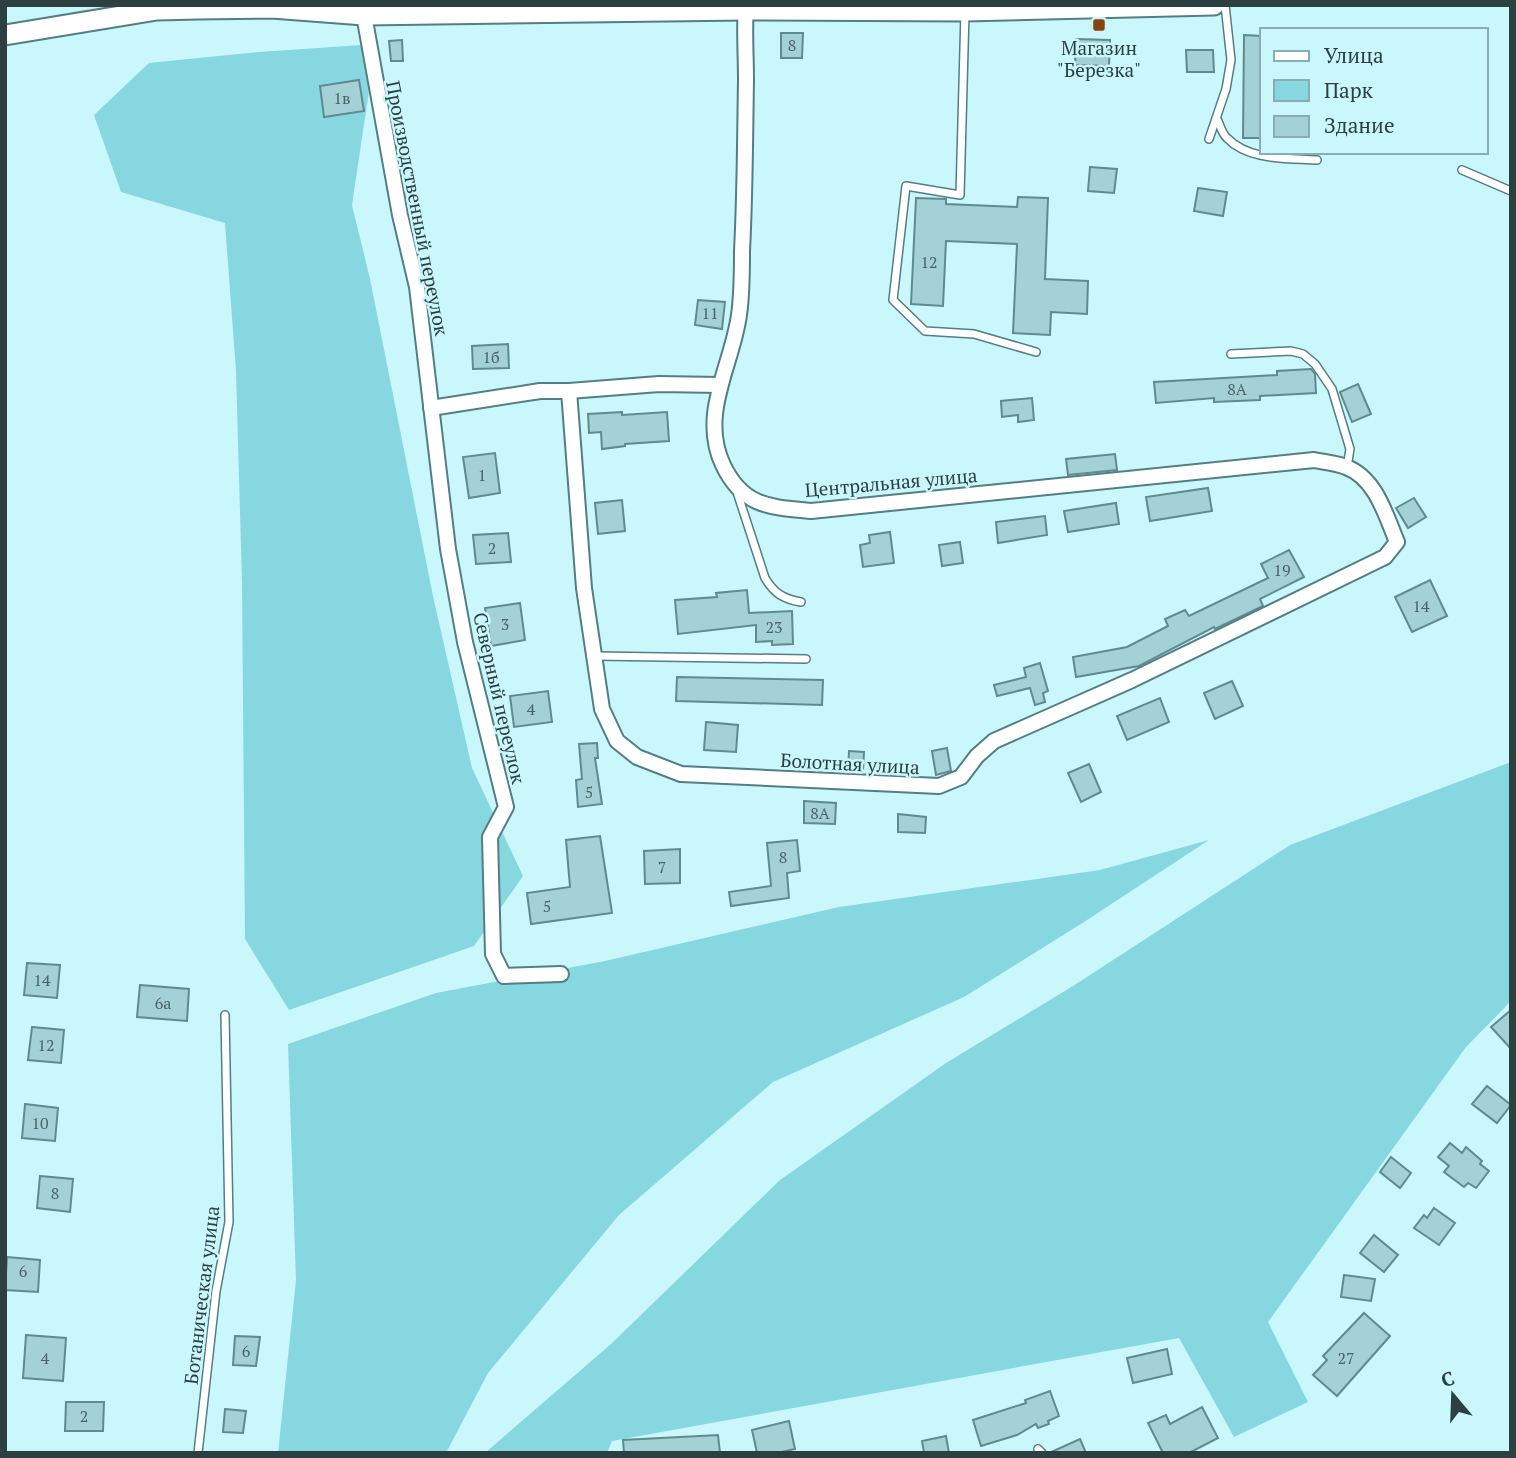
<svg xmlns="http://www.w3.org/2000/svg" width="1516" height="1458" viewBox="0 0 1516 1458" font-family="'PT Serif',serif">
<style>
.green{fill:#87d7e0}
.building{fill:#a4d1d6;stroke:#5f8a8f;stroke-width:2}
.lines{fill:none;stroke-linecap:round;stroke-linejoin:round}
.lane-casing{stroke:#537e82;stroke-width:10}
.street-casing{stroke:#537e82;stroke-width:18}
.secondary-casing{stroke:#537e82;stroke-width:23}
.lane{stroke:#fff;stroke-width:7}
.street{stroke:#fff;stroke-width:14}
.secondary{stroke:#fff;stroke-width:19}
.poi-dot{fill:#86450e;stroke:#c9f7fc;stroke-width:2.5}
.labels{text-anchor:middle;dominant-baseline:central;stroke-width:5;stroke-linejoin:round;paint-order:stroke}
.number-label{font-size:16px;fill:#4a6466}
.poi-label{font-size:19px;fill:#2c3f41;stroke:#c9f7fc}
.street-label{font-size:19px;fill:#2c3f41;stroke:#c9f7fc}
</style>
<rect width="100%" height="100%" fill="#c9f7fc"/>
<g class="green">
<path d="M376,44L352,205L370,279L433,596L472,768L523,876L474,946L289,1010L245,939L242,582L236,371L225,223L121,192L94,115L149,63L259,52Z"/>
<path d="M1511,762V1001L1466,1047L1268,1322L1308,1402L1234,1437L1179,1338L612,1441L607,1453H485L611,1344L780,1180L946,1063L1073,986L1290,845Z"/>
<path d="M1209,840L1084,922L964,997L773,1082L619,1215L488,1373L446,1453H278L296,1280L288,1044L436,993L605,961L839,907L1100,870Z"/>
</g>
<g class="building">
<path d="M781,33H803L802,58H781Z"/>
<path d="M1244,35L1262,36V138H1243Z"/>
<path d="M1076,39L1110,40L1109,66L1075,65Z"/>
<path d="M402,40L403,61H391L389,41Z"/>
<path d="M1186,50H1213L1214,72H1187Z"/>
<path d="M359,80L364,111L324,117L320,86Z"/>
<path d="M1090,167L1117,169L1114,193L1088,191Z"/>
<path d="M1198,188L1227,192L1223,216L1194,211Z"/>
<path d="M1018,197L1048,198L1045,279L1088,281L1087,314L1051,312L1050,335L1013,333L1017,244L946,241L943,306L911,304L916,198L946,199V204L1017,207Z"/>
<path d="M698,300L725,302L722,329L695,325Z"/>
<path d="M508,344L509,368L473,369L472,346Z"/>
<path d="M1311,369L1315,374L1316,393L1260,396V400L1214,402V398L1156,403L1154,382L1277,375V371Z"/>
<path d="M1358,384L1371,414L1352,422L1340,392Z"/>
<path d="M1032,398L1034,420L1018,422V415L1002,417L1001,401Z"/>
<path d="M622,412V415L667,412L669,441L625,444V446L602,449L601,432L589,433L588,414Z"/>
<path d="M495,453L500,493L469,498L463,457Z"/>
<path d="M1115,454L1117,470L1068,475L1066,459Z"/>
<path d="M1208,488L1212,511L1150,521L1146,497Z"/>
<path d="M1414,498L1426,517L1408,528L1396,508Z"/>
<path d="M622,500L625,531L598,534L595,503Z"/>
<path d="M1116,503L1119,524L1068,532L1064,511Z"/>
<path d="M1045,516L1047,535L998,543L996,522Z"/>
<path d="M890,532L894,563L863,567L860,545L870,543L869,535Z"/>
<path d="M508,533L511,562L476,564L473,535Z"/>
<path d="M960,542L963,563L942,566L939,545Z"/>
<path d="M1289,550L1304,577L1260,599L1263,606L1215,629L1214,627L1139,666L1076,677L1073,657L1127,647L1168,626L1165,619L1185,610L1189,616L1268,578L1261,564Z"/>
<path d="M1430,580L1447,616L1412,632L1395,597Z"/>
<path d="M747,590L749,613L792,611L793,644L772,645V641L756,642V625L678,634L675,600L717,597L716,593Z"/>
<path d="M520,603L525,640L491,646L485,608Z"/>
<path d="M1040,663L1048,691L1043,693L1045,702L1035,705L1030,688L997,696L994,685L1026,677L1024,668Z"/>
<path d="M677,677L823,680L822,705L676,701Z"/>
<path d="M1232,681L1243,706L1215,719L1204,693Z"/>
<path d="M548,691L552,722L514,727L510,696Z"/>
<path d="M1160,698L1169,722L1127,740L1117,716Z"/>
<path d="M706,722L738,725L736,752L704,750Z"/>
<path d="M597,743L598,758H595L602,804L578,807L576,780L582,779L579,744Z"/>
<path d="M947,748L951,771L936,775L932,751Z"/>
<path d="M849,751L864,752L863,771H848Z"/>
<path d="M1089,764L1101,792L1081,802L1068,773Z"/>
<path d="M804,801L836,803L835,824L804,823Z"/>
<path d="M898,814L926,817L925,833L898,832Z"/>
<path d="M600,836L612,913L531,924L527,893L570,887L566,840Z"/>
<path d="M797,840L800,871L787,873L789,898L731,906L729,892L771,886L767,843Z"/>
<path d="M680,849V883L645,884L644,851Z"/>
<path d="M27,963L60,965L57,998L24,995Z"/>
<path d="M140,985L189,989L187,1021L137,1017Z"/>
<path d="M1511,1010V1049L1491,1027Z"/>
<path d="M32,1027L64,1030L61,1063L28,1060Z"/>
<path d="M1487,1086L1511,1105L1497,1123L1472,1104Z"/>
<path d="M25,1104L58,1108L55,1141L22,1138Z"/>
<path d="M1450,1143L1462,1153L1466,1147L1482,1161L1480,1164L1489,1171L1476,1188L1468,1183L1464,1187L1444,1172L1449,1166L1438,1157Z"/>
<path d="M1391,1157L1411,1173L1400,1188L1380,1172Z"/>
<path d="M40,1176L73,1179L70,1212L37,1208Z"/>
<path d="M1434,1208L1455,1223L1439,1245L1414,1228L1424,1215L1427,1218Z"/>
<path d="M1374,1235L1398,1255L1384,1272L1360,1253Z"/>
<path d="M7,1257L40,1260L38,1292L5,1290Z"/>
<path d="M1344,1275L1375,1279L1371,1301L1341,1297Z"/>
<path d="M1364,1313L1390,1336L1337,1396L1313,1375L1327,1360L1323,1356Z"/>
<path d="M26,1335L66,1338L63,1381L23,1378Z"/>
<path d="M235,1336L260,1337L256,1366L233,1365Z"/>
<path d="M1167,1349L1172,1374L1133,1383L1127,1358Z"/>
<path d="M1050,1391L1059,1416L1048,1421L1049,1424L1038,1428L1036,1424L1017,1435L981,1446L973,1420L1026,1403L1025,1400Z"/>
<path d="M66,1402H104L103,1431H65Z"/>
<path d="M1202,1407L1218,1438L1189,1453H1163L1148,1423L1166,1415L1170,1424Z"/>
<path d="M225,1409L246,1411L243,1433L223,1432Z"/>
<path d="M789,1421L795,1449L777,1453H757L752,1430Z"/>
<path d="M718,1435L720,1453H624L623,1440Z"/>
<path d="M946,1436L949,1453H924L922,1441Z"/>
<path d="M1080,1439L1086,1453H1049Z"/>
</g>
<g class="lines">
<g class="lane-casing">
<g id="lane">
<path d="M965,12L960,195L906,186L893,300L925,331L974,334L1036,352"/>
<path d="M1217,119C1220,125 1222,134 1227,138C1249,161 1288,158 1317,160"/>
<path d="M1209,139L1226,89L1231,60L1225,5"/>
<path d="M1462,170L1511,191"/>
<path d="M1231,354L1291,351L1303,354L1315,364L1332,389L1350,449L1347,467"/>
<path d="M737,492L765,578C774,593 783,599 801,602"/>
<path d="M595,656L806,659"/>
<path d="M1038,1449L1042,1453"/>
<path d="M198,1453L216,1291L229,1222L225,1015"/>
</g>
</g>
<g class="street-casing">
<g id="street">
<path d="M364,15L400,215L417,287L448,549L465,642L506,807L490,837L493,954L504,976L561,974"/>
<path d="M569,391L584,588L602,709L617,741L637,757L681,774L939,786L961,777L977,756L994,741L1132,680L1385,557L1397,542C1386,516 1376,478 1346,467C1337,463 1324,462 1314,460L811,511C770,507 743,507 723,465C699,414 732,366 739,315C742,294 742,272 742,251C745,194 745,137 746,80C746,55 744,30 746,5"/>
<path d="M431,408L540,391H569L659,384L720,385"/>
</g>
</g>
<g class="secondary-casing">
<path id="secondary" d="M5,35L157,10L198,9L272,8L364,15L745,10L965,11L1214,5"/>
</g>
<use href="#lane" class="lane"/>
<use href="#street" class="street"/>
<use href="#secondary" class="secondary"/>
</g>
<rect class="poi-dot" x="1092" y="18" width="14" height="14" rx="3.5"/>
<g class="labels">
<g class="number-label">
<text x="792" y="45">8</text>
<text x="342" y="98">1в</text>
<text x="929" y="262">12</text>
<text x="710" y="313">11</text>
<text x="491" y="357">1б</text>
<text x="1237" y="389">8А</text>
<text x="482" y="475">1</text>
<text x="492" y="548">2</text>
<text x="1282" y="570">19</text>
<text x="1421" y="606">14</text>
<text x="505" y="624">3</text>
<text x="774" y="627">23</text>
<text x="531" y="709">4</text>
<text x="589" y="792">5</text>
<text x="820" y="813">8А</text>
<text x="783" y="857">8</text>
<text x="662" y="867">7</text>
<text x="547" y="906">5</text>
<text x="42" y="980">14</text>
<text x="163" y="1003">6а</text>
<text x="46" y="1045">12</text>
<text x="40" y="1123">10</text>
<text x="55" y="1193">8</text>
<text x="23" y="1271">6</text>
<text x="246" y="1351">6</text>
<text x="45" y="1358">4</text>
<text x="1346" y="1358">27</text>
<text x="84" y="1416">2</text>
</g>
<g class="poi-label">
<text x="1099" y="47">Магазин<tspan x="1099" dy="22">"Березка"</tspan></text>
</g>
<g class="street-label">
<text transform="translate(418 208) rotate(79)">Производственный переулок</text>
<text transform="translate(891 482) rotate(-5)">Центральная улица</text>
<text transform="translate(500 698) rotate(77)">Северный переулок</text>
<text transform="translate(850 763) rotate(3)">Болотная улица</text>
<text transform="translate(201 1295) rotate(-83)">Ботаническая улица</text>
</g>
</g>
<rect width="1516" height="1458" fill="none" stroke="#2c3f41" stroke-width="14"/>
<rect x="1260" y="28" width="228" height="126" fill="#c9f7fc" stroke="#8aadb1" stroke-width="2"/>
<rect x="1274" y="51" width="35" height="10" fill="#ffffff" stroke="#8aadb1" stroke-width="2"/>
<text x="1324" y="63" font-size="21" fill="#2c3f41">Улица</text>
<rect x="1274" y="80" width="35" height="21" fill="#87d7e0" stroke="#8aadb1" stroke-width="2"/>
<text x="1324" y="98" font-size="21" fill="#2c3f41">Парк</text>
<rect x="1274" y="116" width="35" height="21" fill="#a4d1d6" stroke="#8aadb1" stroke-width="2"/>
<text x="1324" y="133" font-size="21" fill="#2c3f41">Здание</text>
<g transform="translate(1453 1395) rotate(341)" stroke="#c9f7fc" stroke-width="5" paint-order="stroke">
<path d="M0-5L12 26L0 18L-12 26Z" fill="#2c3f41"/>
<text y="-10" font-size="19" font-weight="bold" text-anchor="middle" fill="#2c3f41">С</text>
</g>
</svg>
